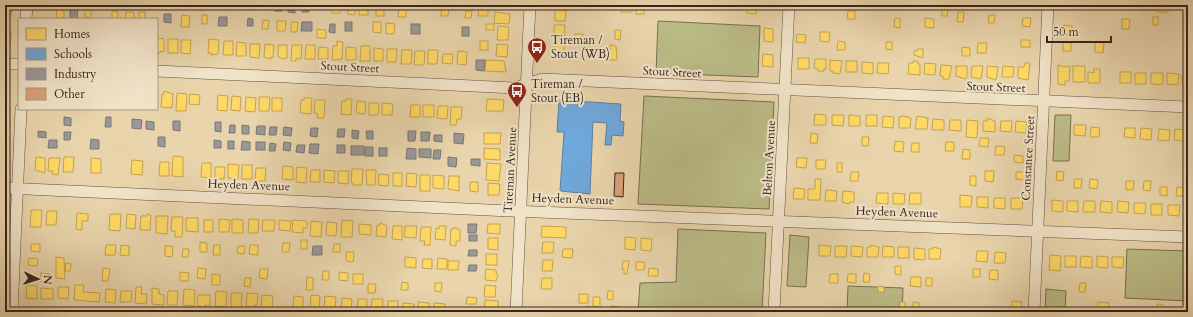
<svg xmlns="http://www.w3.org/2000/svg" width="1193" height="317" viewBox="0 0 1193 317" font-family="Cardo,serif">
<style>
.green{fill:#bbbb86;stroke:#787052}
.homes{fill:#ffd966;stroke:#c3a350}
.schools{fill:#6fa8dc;stroke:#5e80a3}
.industry{fill:#999;stroke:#7b7674}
.building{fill:#de9f78;stroke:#36241d}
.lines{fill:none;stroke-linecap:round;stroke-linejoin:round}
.minor-casing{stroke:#635040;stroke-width:12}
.minor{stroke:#f1e3c8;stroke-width:11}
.labels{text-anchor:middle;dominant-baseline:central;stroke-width:4;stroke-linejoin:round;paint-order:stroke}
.poi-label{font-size:12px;fill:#36241d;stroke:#f1e3c8;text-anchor:start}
.street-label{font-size:12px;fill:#36241d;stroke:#f1e3c8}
</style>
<rect width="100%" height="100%" fill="#e9d4ab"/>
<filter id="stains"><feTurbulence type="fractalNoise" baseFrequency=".005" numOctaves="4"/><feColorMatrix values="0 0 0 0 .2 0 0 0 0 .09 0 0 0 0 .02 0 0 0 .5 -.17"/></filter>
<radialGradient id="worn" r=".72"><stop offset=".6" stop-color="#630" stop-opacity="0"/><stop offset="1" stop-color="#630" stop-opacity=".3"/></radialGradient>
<g class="green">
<path d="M658,21L760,26L758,77L656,73Z"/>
<path d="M644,96L774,102L769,209L638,204Z"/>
<path d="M1055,115H1071L1069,161H1053Z"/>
<path d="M678,229L766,233L762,312H638L640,283L676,282Z"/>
<path d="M790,235L809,237L806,287L787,286Z"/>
<path d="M1127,249L1188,251V301L1125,298Z"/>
<path d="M848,286L903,288L902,312H847Z"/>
<path d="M1046,289L1066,291L1065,312H1045Z"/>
</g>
<g class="homes">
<path d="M195,5H204V10L195,9Z"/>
<path d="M332,5H341L340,13H332Z"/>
<path d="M498,5H513V8L498,6Z"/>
<path d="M576,5H585L584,9L575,8Z"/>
<path d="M622,5H632V12H621Z"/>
<path d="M670,5H677V9H669Z"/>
<path d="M747,5H756V14L747,13Z"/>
<path d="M1078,5H1089V8L1078,7Z"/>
<path d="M1093,5H1105L1104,8L1093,7Z"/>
<rect x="1109" y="5" width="11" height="3"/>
<path d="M1125,5H1136V10L1125,9Z"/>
<path d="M1141,5H1152V10H1140Z"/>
<rect x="1157" y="5" width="11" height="7"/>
<path d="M348,6L355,7V15L348,14Z"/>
<path d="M442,6H449L448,16H441Z"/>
<rect x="636" y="6" width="8" height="8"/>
<rect x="359" y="7" width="9" height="8"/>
<path d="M399,7H406V17H398Z"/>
<path d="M479,7L488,8V16H478Z"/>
<path d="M942,7H948L947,16H942Z"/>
<rect x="376" y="8" width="8" height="8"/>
<path d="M5,9H12L11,16H5Z"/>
<path d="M57,9H64V18H56Z"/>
<path d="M85,10H91V18L85,17Z"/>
<path d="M555,10H566L565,21H555Z"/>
<path d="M112,11L118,12V19H112Z"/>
<path d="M466,11H472L471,18H465Z"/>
<path d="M848,11H855V19H847Z"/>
<path d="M126,12H134V19H125Z"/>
<rect x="139" y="12" width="6" height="7"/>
<path d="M495,12L510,14L509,24L494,23Z"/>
<path d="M958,12H964L963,22H957Z"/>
<path d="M182,15L190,16L189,27H181Z"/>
<rect x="202" y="15" width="5" height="9"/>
<path d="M989,15H995L994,23H988Z"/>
<rect x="1153" y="17" width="5" height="8"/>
<path d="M895,18H900V28L894,27Z"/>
<path d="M925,18L934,19V28L925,27Z"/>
<path d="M1023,18H1031L1030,27L1022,26Z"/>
<path d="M1122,19H1130L1129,29H1122Z"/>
<path d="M263,20L269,21L268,29H262Z"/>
<path d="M277,21H286L285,31H277Z"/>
<path d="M291,22H298L297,32H291Z"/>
<path d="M373,22H381V33L373,32Z"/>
<path d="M386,23L395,24L394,34H386Z"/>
<rect x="486" y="24" width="8" height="6"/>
<path d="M554,25H565L564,37L554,36Z"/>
<path d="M1063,25L1072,26V34H1062Z"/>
<path d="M498,26L509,27L508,40H497Z"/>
<path d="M764,28L773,29V42L764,41Z"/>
<path d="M317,29L326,30V38H317Z"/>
<path d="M615,30H621L620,40L615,39Z"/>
<path d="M5,31L11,32L10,46L5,45Z"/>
<path d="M820,32H830L829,42L820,41Z"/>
<path d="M575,34H583L582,40H574Z"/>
<path d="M797,34L806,35L805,43L796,42Z"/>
<path d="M157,38L164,39V52L160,51V53H157Z"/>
<rect x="168" y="39" width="10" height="14"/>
<path d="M209,39L219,40L218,54L211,55V53H208Z"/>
<path d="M181,40H191L190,54L181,53Z"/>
<rect x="1021" y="40" width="9" height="7"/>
<path d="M224,41H233V55H223Z"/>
<path d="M337,41L343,42L342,59L332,60L333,46H337Z"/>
<rect x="480" y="41" width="8" height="9"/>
<rect x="554" y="41" width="10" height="11"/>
<path d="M838,41L845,42V50H837Z"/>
<path d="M237,42L246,43V56H236Z"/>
<path d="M886,42H892V50L886,49Z"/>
<path d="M1063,42L1071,43V51H1063Z"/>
<path d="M1095,42L1104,43L1103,53L1095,52Z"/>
<path d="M978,43H987L986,53H977Z"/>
<path d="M250,44H260L259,58L250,57Z"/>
<path d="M265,44L274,45L273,57H271V59L264,57Z"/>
<path d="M497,44L508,45L507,57L496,56Z"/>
<path d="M278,45H287V58L284,59L278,57Z"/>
<path d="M292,45H302L301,59L296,58V61H291Z"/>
<path d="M306,45H315V59H305Z"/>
<path d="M610,45L616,46L617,60H605V50H610Z"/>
<path d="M361,46H370V61H360Z"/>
<path d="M319,47L328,48V59H318Z"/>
<path d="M346,47L356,48V60H346Z"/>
<path d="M962,47L970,48V56H962Z"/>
<path d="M374,48L383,49V61H374Z"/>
<path d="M387,49H397L396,62H387Z"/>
<path d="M917,49H923V58L914,55V51H917Z"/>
<path d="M402,50H412L411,64H401Z"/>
<path d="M428,50H438L437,64H428Z"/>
<path d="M415,51H425L424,65H414Z"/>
<path d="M458,51L467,52L466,65L457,64Z"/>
<path d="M443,54H453L452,64L442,63Z"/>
<path d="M763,54L773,55V67L762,66Z"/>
<rect x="798" y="58" width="11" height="11"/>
<path d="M815,59H826V69H824V71H818V69L814,68Z"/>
<path d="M486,60L504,61L506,72L485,71Z"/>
<path d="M830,60L842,61L840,74L833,73V71H830Z"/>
<rect x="846" y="61" width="11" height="11"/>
<path d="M913,61H918V64H920V75L908,74L909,63H913Z"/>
<path d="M862,62L873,63V74L862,73Z"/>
<path d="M878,63H889L888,74L877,73Z"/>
<path d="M925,63L936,64L935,75L924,74Z"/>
<path d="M1025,63H1030L1028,80L1018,78V67H1024Z"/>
<path d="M941,65L952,66L949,79H943V76H940Z"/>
<path d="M1058,65L1064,67L1070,66L1069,81H1065V85L1058,84Z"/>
<path d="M956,66H967V77L965,79L956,76Z"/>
<path d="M972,66H983L981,79L971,77Z"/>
<path d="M987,66L998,67L996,80L987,77Z"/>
<path d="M1003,66L1014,67L1013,77H1002Z"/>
<rect x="1073" y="66" width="12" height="16"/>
<path d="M1094,69H1100V83H1088V72L1094,73Z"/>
<rect x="1120" y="72" width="11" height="11"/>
<rect x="1135" y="73" width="11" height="11"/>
<path d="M1151,73H1163V84L1155,85V84H1151Z"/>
<path d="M1167,73L1179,74L1178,85L1167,84Z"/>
<path d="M1182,75H1188V87L1182,85Z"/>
<rect x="5" y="87" width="4" height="10"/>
<path d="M164,91L173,94L172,108L161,107L162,94H164Z"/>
<path d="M177,93L187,94L186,111H176Z"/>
<path d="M190,94L200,95L199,105L189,104Z"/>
<path d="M218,95L228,96L227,111L217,110Z"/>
<path d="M232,96L241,97L240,111L231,110Z"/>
<path d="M246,97L256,98L255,112L245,111Z"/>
<path d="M259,97H270L269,111H259Z"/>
<rect x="272" y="98" width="10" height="13"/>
<path d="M304,98H312L311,114L300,113L301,100H304Z"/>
<path d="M346,99H352L351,115L341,114L342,101H346Z"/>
<path d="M487,99L504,100L503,111H486Z"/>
<path d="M315,100H325L324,118H317L318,114L314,113Z"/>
<path d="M357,101L366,102L365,114L356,113Z"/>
<path d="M369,103H379L378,115H369Z"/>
<path d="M382,103L393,104L392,115H382Z"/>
<path d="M411,105H420V117H410Z"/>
<rect x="423" y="105" width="11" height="12"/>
<path d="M438,106H448L447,119L437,118Z"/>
<path d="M451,107H462L461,119H457L456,125H450Z"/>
<path d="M815,114L826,115V125H814Z"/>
<path d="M832,115H844L843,126L832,125Z"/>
<path d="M849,115L860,116V126H849Z"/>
<rect x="866" y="115" width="11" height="11"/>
<path d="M883,116L894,117L893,128L882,127Z"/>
<path d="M903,116L911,118L910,128H899V117Z"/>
<path d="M917,116L928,118L927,129H915Z"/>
<path d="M987,118L995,121V132L983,131V121H987Z"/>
<path d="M933,119L944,120V130H932Z"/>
<path d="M950,120H961V131L949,130Z"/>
<path d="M967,120L978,121L977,138L966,137Z"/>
<path d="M1001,121H1012L1011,132L1000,131Z"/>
<path d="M1016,121L1027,122L1026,133L1015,132Z"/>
<path d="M1074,125H1086L1085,136L1074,135Z"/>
<path d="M1091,127L1100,128L1099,137H1090Z"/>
<path d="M1125,128H1135V138L1124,137Z"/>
<path d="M1141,128L1152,129L1151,140L1140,139Z"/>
<path d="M1159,129L1170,130L1169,141L1158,140Z"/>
<path d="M1175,129L1186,130L1185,141L1174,140Z"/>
<path d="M484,133H501L500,144H484Z"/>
<path d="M811,133L818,134L817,143H810Z"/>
<path d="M862,137H869L868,146H862Z"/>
<path d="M980,138H989L988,147L979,146Z"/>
<path d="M895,141L904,142L903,152L894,151Z"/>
<path d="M946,142H954V151H945Z"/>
<path d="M912,143H919V152H911Z"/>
<path d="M996,146L1005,147L1004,155H995Z"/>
<path d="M484,148L500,149V160L484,159Z"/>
<path d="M963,149L970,150V159H962Z"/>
<path d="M1014,155L1023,156V163L1014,162Z"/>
<path d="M173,156L183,157V177L172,176Z"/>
<path d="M36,157L45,158V173L35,170Z"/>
<path d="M64,157H74L73,172H63Z"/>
<path d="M49,158H60L58,175L52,174L53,171H48Z"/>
<path d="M91,158L101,159V173H91Z"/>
<path d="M797,158H807L806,168L796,167Z"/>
<path d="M132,160L143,161L142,175L131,174Z"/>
<path d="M816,160H826L825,169H816Z"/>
<path d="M160,162H169V176H159Z"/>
<path d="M202,163H211V178L201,177Z"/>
<path d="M487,163L501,164L499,181L486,180Z"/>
<rect x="837" y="163" width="5" height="9"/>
<path d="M228,164L239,165L238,179L228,178Z"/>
<rect x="242" y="165" width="10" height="14"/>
<path d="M283,166L293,167V180L282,179Z"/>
<path d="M215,167H225L224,179H215Z"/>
<path d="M297,167L307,168L306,183L296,182Z"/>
<path d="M256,168H266L265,181H255Z"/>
<path d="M352,169H363L362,185H353V183H351Z"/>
<path d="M311,170H320V182H310Z"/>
<path d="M324,170L335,171L334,183L324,182Z"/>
<path d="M366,170H376L375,185H367Z"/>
<path d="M338,171H349L348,184L338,183Z"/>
<path d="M985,171H994L993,182L985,181Z"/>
<path d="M1057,171L1064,172L1063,181L1056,180Z"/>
<path d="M851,172H859L858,181H850Z"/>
<path d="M1016,172H1025V180L1016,179Z"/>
<rect x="393" y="173" width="9" height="13"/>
<path d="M407,173L417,174L416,187L406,186Z"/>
<path d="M379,174L389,175L388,186L378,185Z"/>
<rect x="420" y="175" width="10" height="16"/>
<path d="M433,175L444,176V189L433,188Z"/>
<path d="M449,176H459V191L448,189Z"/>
<path d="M970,176H976V186L970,185Z"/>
<path d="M815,179H821L820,200H808V189H815Z"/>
<path d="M1074,179H1082L1081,188H1074Z"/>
<path d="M1090,179L1098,180L1097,189L1089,188Z"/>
<path d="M1126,181H1134L1133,190H1126Z"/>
<path d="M1144,181H1151L1150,191L1143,190Z"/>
<path d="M470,182H478V192L470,191Z"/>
<path d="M488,183L500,184L499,195H488Z"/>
<path d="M1160,187H1167V196L1160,195Z"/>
<path d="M1177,187L1184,188L1183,196H1176Z"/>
<path d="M794,188L805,189L804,199H793Z"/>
<path d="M826,190L837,191L836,201H825Z"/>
<path d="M843,191L854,192V202H850L849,204L842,202Z"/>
<path d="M877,193H888V204L876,203Z"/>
<path d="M893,193L905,194L904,204H893Z"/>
<path d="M910,193H921V204H909Z"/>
<path d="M960,195L972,196L971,207H960Z"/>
<path d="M977,197H988V208L977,207Z"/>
<path d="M994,198H1005V209L994,208Z"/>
<path d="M1011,198H1023L1022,209H1011Z"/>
<path d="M1052,200L1063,201V212L1052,211Z"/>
<path d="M1067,201H1078V212L1067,211Z"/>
<path d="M1084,201H1095V212H1083Z"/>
<path d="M1101,201L1112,202V213L1100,212Z"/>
<path d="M1118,201L1129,202L1128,213L1117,212Z"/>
<path d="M1134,203H1146L1145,214L1134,213Z"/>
<rect x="1151" y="204" width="11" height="11"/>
<path d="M1168,205H1180L1179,216L1168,215Z"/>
<rect x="1185" y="206" width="3" height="11"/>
<path d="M31,210H42L41,227H30Z"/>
<path d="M47,211H57L56,225H46Z"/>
<path d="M77,213L88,214V221H82V230L76,229Z"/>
<path d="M110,214H121L120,231L109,230Z"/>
<path d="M127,214L136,215L135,229L126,228Z"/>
<path d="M147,214L151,215L150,230H140L141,216H147Z"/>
<path d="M156,216H168L167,234L156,233Z"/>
<path d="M172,217H183L182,237H175V231H171Z"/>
<path d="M186,218H198V232L186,231Z"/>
<path d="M219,219L230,220L229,232H219Z"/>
<path d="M232,219L243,220V233H232Z"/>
<path d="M249,219L259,220L258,233H248Z"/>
<rect x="204" y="220" width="9" height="12"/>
<path d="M263,220H275L274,231H262Z"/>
<path d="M279,220L291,221L290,231L279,230Z"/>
<path d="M293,220L307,221V228H303V233L292,232Z"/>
<path d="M342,220L353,221L352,237H341Z"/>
<path d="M311,221L322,222L321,237L310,236Z"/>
<path d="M327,222L337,223L336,236L326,235Z"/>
<path d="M380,223L387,226L386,237L376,236L377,225H380Z"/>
<path d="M359,224L371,225V235L359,234Z"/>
<path d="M488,224H500V234L487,233Z"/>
<path d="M393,226H402V240L392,239Z"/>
<path d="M405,226H417L416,238L404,237Z"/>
<path d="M439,226H446L445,240L435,239L436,228L439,229Z"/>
<path d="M542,226L566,227V238L541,237Z"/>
<path d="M421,227H431L430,245H424L425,241H420Z"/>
<path d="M454,227L460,230V241H456V246L450,245L451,229H454Z"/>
<path d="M625,237L636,238L635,250L625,249Z"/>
<path d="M488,238H498V250L488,249Z"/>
<path d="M641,238L652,239L651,251L641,250Z"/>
<rect x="301" y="240" width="6" height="9"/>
<path d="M200,242L207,243V252H200Z"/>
<path d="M543,242H554L553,253H542Z"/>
<path d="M283,243H290L289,252H282Z"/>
<path d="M31,244H40V252L31,251Z"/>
<path d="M334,244H340V252H333Z"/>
<path d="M106,245H116L115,255H105Z"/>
<path d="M121,245L129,246V256L120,255Z"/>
<path d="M214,245H220V255H213Z"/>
<path d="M250,245H258V255L249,254Z"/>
<path d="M819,245L831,246L830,256H819Z"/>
<path d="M871,245L879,247L878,257H867V247H871Z"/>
<path d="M165,246H173L172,257L165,256Z"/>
<path d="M238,246H245L244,254L237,253Z"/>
<path d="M835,246H847L846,257H835Z"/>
<path d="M851,246L863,247L862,257L851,256Z"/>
<path d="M883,246L894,247V257H882Z"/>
<rect x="898" y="247" width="11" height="11"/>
<path d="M933,247L941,249L940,259H929V249H933Z"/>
<path d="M914,248L925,249V260L914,259Z"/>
<path d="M183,249H189L188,257H182Z"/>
<path d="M563,249H573L572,258L562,257Z"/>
<path d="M977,251H988L987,262L976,261Z"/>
<path d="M346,252H354L353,262L346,261Z"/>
<path d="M995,252L1006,253L1005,263H994Z"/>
<rect x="486" y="254" width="11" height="11"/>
<path d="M1050,255L1061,256L1060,271L1049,270Z"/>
<rect x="1065" y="256" width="11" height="11"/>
<path d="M1081,256L1092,257V268L1080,267Z"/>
<path d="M1097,256L1108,257V268L1097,267Z"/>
<path d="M56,257L64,258L65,279L56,278Z"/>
<path d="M405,257L416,258V268L405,267Z"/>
<path d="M1112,257H1124L1123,268L1112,267Z"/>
<path d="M29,258L38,259L37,266L28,265Z"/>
<path d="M438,258L447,259V269H437Z"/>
<path d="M423,259H432V269L422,268Z"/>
<path d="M543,260H553L552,271H542Z"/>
<path d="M448,261H459L458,270H448Z"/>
<path d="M623,261H629L627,274H624V269H622Z"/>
<path d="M636,262H645L644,270H636Z"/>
<path d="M66,263L71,264L70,271H65Z"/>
<path d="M895,266H901V275L895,274Z"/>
<path d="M103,268L110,269L108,281H102Z"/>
<path d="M198,268L206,269L205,279L197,278Z"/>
<path d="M649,268L658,269V276H648Z"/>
<path d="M260,269H268L267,279L259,278Z"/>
<path d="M486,269L496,270V273L498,274L496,281L485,280Z"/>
<rect x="973" y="269" width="7" height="8"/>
<path d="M990,270H998V280L989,279Z"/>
<path d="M323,271H329V280H322Z"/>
<path d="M180,272L189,273L188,281H180Z"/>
<path d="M339,272L348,273V281L339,280Z"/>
<path d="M41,273L49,274L48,282L40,281Z"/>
<path d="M864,273L870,274L869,282H863Z"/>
<path d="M212,274L220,275V285H212Z"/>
<rect x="353" y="274" width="10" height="10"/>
<path d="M830,274H838V283H829Z"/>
<path d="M848,274H856V283L847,282Z"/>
<path d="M307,277L313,278V290H306Z"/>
<path d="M911,277H921V287L910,286Z"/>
<path d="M245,278H251L250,287L244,286Z"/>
<path d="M542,278H552V289H541Z"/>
<rect x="926" y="278" width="6" height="8"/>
<path d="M402,282L408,283V290H401Z"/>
<path d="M435,283H442L441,292L435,291Z"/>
<path d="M1080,283H1086L1085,292H1079Z"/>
<path d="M368,284H376L375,293H368Z"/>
<path d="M27,285L37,286V299L26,298Z"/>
<path d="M75,285H84L83,292L100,293L99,302L74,300Z"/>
<path d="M485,285L496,286L495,297H484Z"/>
<path d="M878,286L884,287V292H878Z"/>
<path d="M58,287H69L68,299L58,298Z"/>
<path d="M136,287H142L141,294H147L146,304L135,303Z"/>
<path d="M41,288L53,289V299H41Z"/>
<path d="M152,288L159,289V294L164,295V305L152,304Z"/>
<path d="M106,289L116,290L115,303L105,302Z"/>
<path d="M184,289L195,290L194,306L183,305Z"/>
<path d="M121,291H132L131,302H120Z"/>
<path d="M168,291H178L177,305H167Z"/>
<path d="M216,291L227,292L226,307L215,306Z"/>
<path d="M608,291H613V300L607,299Z"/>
<path d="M231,293H242L241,308H231Z"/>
<path d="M247,293L258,294L257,305H254V307H246Z"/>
<rect x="579" y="294" width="9" height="9"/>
<path d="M198,295H210V306L205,305V308L197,305Z"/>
<path d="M262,295L273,296L272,308H261Z"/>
<path d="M311,295L320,296L319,311H310Z"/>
<path d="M294,296L303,297V308H293Z"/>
<path d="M325,296L336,297L335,312L324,311Z"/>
<path d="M467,297L477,298L476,304H466Z"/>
<path d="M593,297H600V307L593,306Z"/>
<path d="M342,298L352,299L351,312H341Z"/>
<path d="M358,299H367L366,312H357Z"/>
<path d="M372,299H383L382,312H371Z"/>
<path d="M485,300L498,301V309H495V312L484,311Z"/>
<path d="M388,301H398L397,312H387Z"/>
<path d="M1012,301L1022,302L1021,311L1012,310Z"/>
<path d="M418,302L429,303V312H418Z"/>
<path d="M900,302H905V311H899Z"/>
<path d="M913,302L919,303V312L913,311Z"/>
<path d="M1098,302L1109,303L1108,312H1097Z"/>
<path d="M403,303L414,304V312H402Z"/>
<path d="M434,303L445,304V312H434Z"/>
<path d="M1157,304L1163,305L1162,312H1157Z"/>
<path d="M586,306L591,307V312H581H586Z"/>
<path d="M611,306L621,307V312H610Z"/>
</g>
<path class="schools" d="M559,100L621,104L620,121L624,122L623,136L612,135L611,145H605L607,123L593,122L590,194L560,191L564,132H557Z"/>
<g class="industry">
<rect x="275" y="5" width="7" height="6"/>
<path d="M288,5H295V13L288,12Z"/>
<path d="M303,5H310L309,12H302Z"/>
<path d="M70,9H78L77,19L70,18Z"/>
<path d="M164,14H171V23L164,22Z"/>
<path d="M219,17H227V26H218Z"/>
<path d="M248,18L253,19V26H247Z"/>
<path d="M302,22H312V31H301Z"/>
<rect x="345" y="22" width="7" height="9"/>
<path d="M330,24H335V33L329,32Z"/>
<rect x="411" y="24" width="9" height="10"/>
<rect x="462" y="27" width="7" height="9"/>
<path d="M476,60H485L484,71L476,70Z"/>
<path d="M64,117L71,118V126L64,125Z"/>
<path d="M106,117H111V127H105Z"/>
<path d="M132,119L142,120L141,129L132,128Z"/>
<path d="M146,121L154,122V130L146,129Z"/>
<path d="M173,121H180V131L173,130Z"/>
<path d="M215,122H221V132L215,131Z"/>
<path d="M230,125H235V133H229Z"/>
<path d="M242,125L249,126V134H242Z"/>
<path d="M257,126H265V135L256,134Z"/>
<path d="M270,127H277L276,135H269Z"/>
<path d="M284,127L292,128L291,136L283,135Z"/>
<path d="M311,128H318L317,137L310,136Z"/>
<path d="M338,129H345L344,137H337Z"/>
<path d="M352,130L359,131L358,139L352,138Z"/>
<path d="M38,131L46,132V138L38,137Z"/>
<path d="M366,131H373V139H367Z"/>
<path d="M408,131H416L415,141H408Z"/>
<path d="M64,132H71L70,140H64Z"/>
<path d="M421,132H430L429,141H421Z"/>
<path d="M454,133L464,134L463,144L454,143Z"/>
<path d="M434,135H442V142L434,141Z"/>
<path d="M158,137H165V147L158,146Z"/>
<path d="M91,139L99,140V149H90Z"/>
<path d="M49,140H57V148H48Z"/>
<path d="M214,140L221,141V148H214Z"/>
<rect x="228" y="141" width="6" height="8"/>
<path d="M242,141L250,142V150H241Z"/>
<rect x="256" y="142" width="9" height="8"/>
<path d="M284,142L291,143L290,151L283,150Z"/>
<path d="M270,143L276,144L275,151H269Z"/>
<path d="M310,144H319L318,154L309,153Z"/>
<path d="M297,145H305L304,153L296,152Z"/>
<rect x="337" y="145" width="8" height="8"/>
<rect x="351" y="146" width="13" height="9"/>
<rect x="365" y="147" width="8" height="9"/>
<rect x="379" y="148" width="8" height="8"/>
<path d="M407,148L416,149V159H406Z"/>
<path d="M419,149H431V158L419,157Z"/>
<path d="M434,150H441L440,159H433Z"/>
<path d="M448,157L457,158L456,167L448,166Z"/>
<path d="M471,159H480V166L471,165Z"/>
<path d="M468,224H477L476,233H468Z"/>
<rect x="469" y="235" width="8" height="6"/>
<path d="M313,246H322V255H312Z"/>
<path d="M469,250H477V256H468Z"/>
<path d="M469,265H477L476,271H468Z"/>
</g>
<path class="building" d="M615,173H624L623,197L614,196Z"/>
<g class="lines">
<g class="minor-casing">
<g id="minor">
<path d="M26,19L27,5"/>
<path d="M5,64H19"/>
<path d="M157,71L515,88L542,79L1188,107"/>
<path d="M5,188L511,211L1188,237"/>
<path d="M12,312L21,109"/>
<path d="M516,312L530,5"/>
<path d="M774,312L789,5"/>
<path d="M1034,312L1048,5"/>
</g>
</g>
<use href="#minor" class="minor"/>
</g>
<defs>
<g id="bus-pin" transform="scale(1)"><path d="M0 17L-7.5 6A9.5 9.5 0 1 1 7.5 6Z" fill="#8f2418" stroke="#f1e3c8"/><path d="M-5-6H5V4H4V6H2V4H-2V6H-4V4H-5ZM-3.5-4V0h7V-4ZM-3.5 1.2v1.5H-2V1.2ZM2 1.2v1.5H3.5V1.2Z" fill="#fff"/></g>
</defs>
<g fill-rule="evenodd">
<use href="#bus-pin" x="537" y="47"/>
<use href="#bus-pin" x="517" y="91"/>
</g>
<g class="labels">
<g class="poi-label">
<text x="551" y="40">Tireman /<tspan x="551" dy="14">Stout (WB)</tspan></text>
<text x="531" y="84">Tireman /<tspan x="531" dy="14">Stout (EB)</tspan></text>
</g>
<g class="street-label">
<text transform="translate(350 67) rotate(3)">Stout Street</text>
<text transform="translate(672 72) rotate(3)">Stout Street</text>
<text transform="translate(996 87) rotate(2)">Stout Street</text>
<text transform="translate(769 158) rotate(-87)">Belton Avenue</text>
<text transform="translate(1028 158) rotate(-87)">Constance Street</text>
<text transform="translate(510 170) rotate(-87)">Tireman Avenue</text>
<text transform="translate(249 185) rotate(2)">Heyden Avenue</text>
<text transform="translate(573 199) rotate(2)">Heyden Avenue</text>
<text transform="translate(897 212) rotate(2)">Heyden Avenue</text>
</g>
</g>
<rect width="1193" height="317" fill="none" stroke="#e9d4ab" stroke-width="20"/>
<rect x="6" y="6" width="1181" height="305" fill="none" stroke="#36241d" stroke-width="2"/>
<rect x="10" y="10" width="1173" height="297" fill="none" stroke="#36241d"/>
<rect x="18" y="18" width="140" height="92" fill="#f1e3c8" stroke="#a69784"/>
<rect x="26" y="28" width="20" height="12" fill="#ffd966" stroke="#a69784"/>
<text x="54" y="38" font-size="12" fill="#36241d">Homes</text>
<rect x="26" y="48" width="20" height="12" fill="#6fa8dc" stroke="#a69784"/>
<text x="54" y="58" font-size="12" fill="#36241d">Schools</text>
<rect x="26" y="68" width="20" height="12" fill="#999999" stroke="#a69784"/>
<text x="54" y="78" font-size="12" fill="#36241d">Industry</text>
<rect x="26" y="88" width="20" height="12" fill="#de9f78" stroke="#a69784"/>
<text x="54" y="98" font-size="12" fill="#36241d">Other</text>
<g transform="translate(38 279) rotate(94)" stroke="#f1e3c8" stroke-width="3" paint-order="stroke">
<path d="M0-3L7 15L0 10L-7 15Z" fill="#36241d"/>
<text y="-6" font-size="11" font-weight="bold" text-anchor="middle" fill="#36241d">N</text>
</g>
<path d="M1047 36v6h64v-6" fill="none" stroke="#36241d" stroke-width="2"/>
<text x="1053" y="36" font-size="12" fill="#36241d" stroke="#f1e3c8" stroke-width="3" paint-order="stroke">50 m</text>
<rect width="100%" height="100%" filter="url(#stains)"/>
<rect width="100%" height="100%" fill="url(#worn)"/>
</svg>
